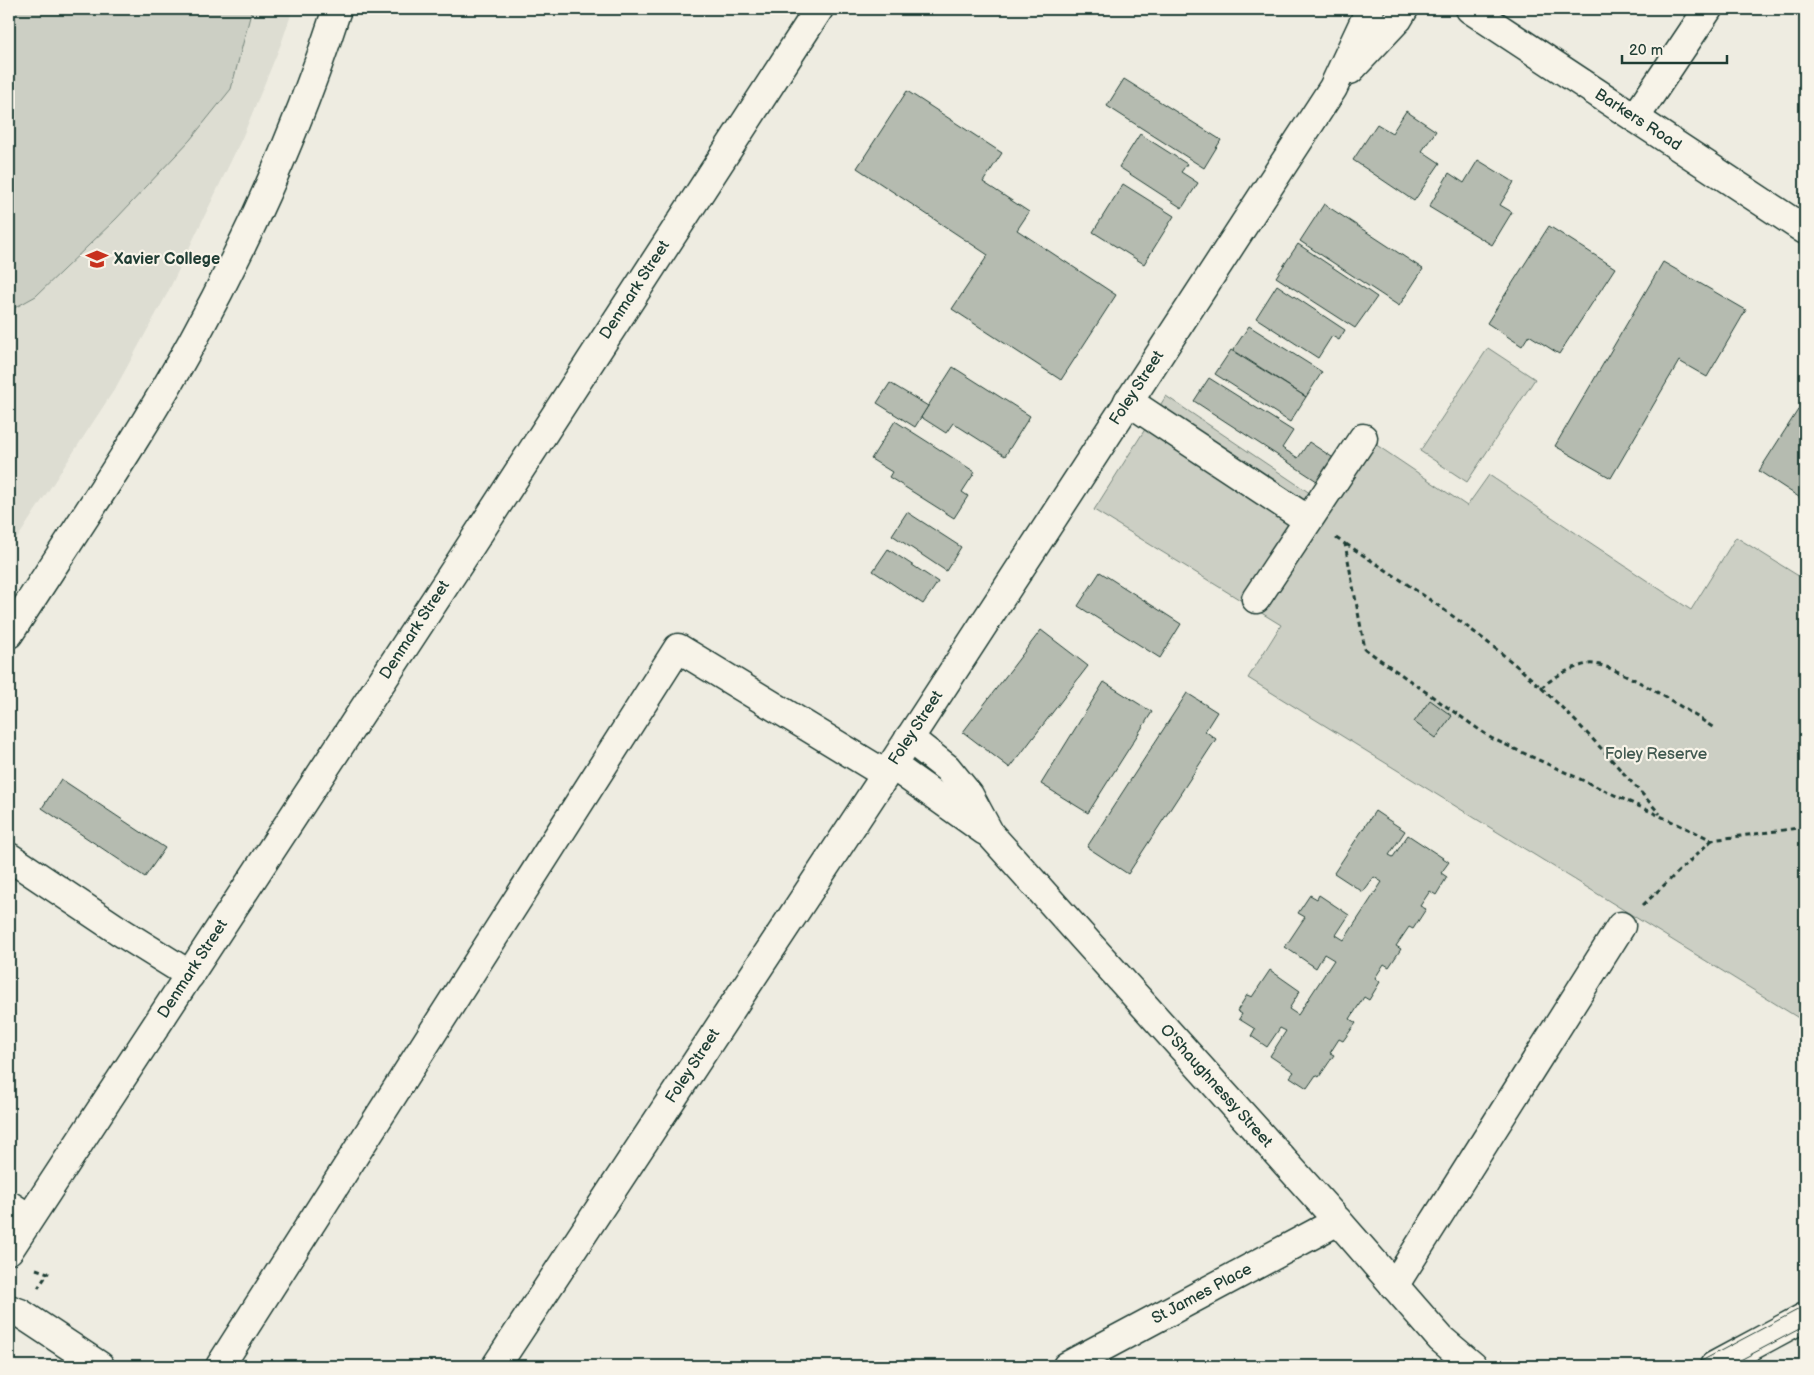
<svg xmlns="http://www.w3.org/2000/svg" width="1814" height="1375" viewBox="0 0 1814 1375" font-family="'Balsamiq Sans',sans-serif">
<style>
.built{fill:#ddddd2}
.green{fill:#cccfc4;stroke:#76867c}
.building{fill:#b5bbb0;stroke:#1f3d34}
.lines{fill:none;stroke-linecap:round;stroke-linejoin:round}
.minor-casing{stroke:#1f3d34;stroke-width:31}
.major-casing{stroke:#1f3d34;stroke-width:31}
.path{stroke:#1f3d34;stroke-width:3;stroke-dasharray:5 4;stroke-linecap:butt}
.minor{stroke:#f7f3e8;stroke-width:28}
.major{stroke:#f7f3e8;stroke-width:28}
.tram{stroke:#1f3d34;stroke-width:1}
.labels{text-anchor:middle;dominant-baseline:central;stroke-width:4.5;stroke-linejoin:round;paint-order:stroke}
.street-label{font-size:16px;fill:#1f3d34;stroke:#f7f3e8}
.poi-label{font-size:16px;font-weight:bold;fill:#1f3d34;stroke:#f7f3e8;text-anchor:start}
.park-label{font-size:16px;fill:#425a51;stroke:#f7f3e8}
</style>
<rect width="100%" height="100%" fill="#eeece1"/>
<filter id="ink" filterUnits="userSpaceOnUse"><feTurbulence type="fractalNoise" baseFrequency=".02" numOctaves="2"/><feDisplacementMap in="SourceGraphic" scale="10" xChannelSelector="R" yChannelSelector="G"/><feConvolveMatrix kernelMatrix="1 2 1 2 8 2 1 2 1" color-interpolation-filters="sRGB"/></filter>
<g filter="url(#ink)">
<path class="built" d="M9,9H293L281,44L242,138L167,294L116,387L9,551Z"/>
<g class="green">
<path d="M9,9H252L231,89L190,140L116,219L36,296L9,311Z"/>
<path d="M1488,348L1535,379L1467,482L1420,451Z"/>
<path d="M1166,396L1332,508L1375,444L1467,506L1489,475L1691,610L1736,537L1805,580V1022L1248,678L1281,625L1094,510Z"/>
</g>
<g class="building">
<path d="M1124,79L1221,140L1204,168L1107,106Z"/>
<path d="M907,91L1002,153L983,182L1029,212L1017,230L1116,295L1061,380L952,309L988,255L857,168Z"/>
<path d="M1406,111L1436,131L1422,151L1440,163L1414,201L1353,160L1377,124L1392,133Z"/>
<path d="M1140,134L1187,164L1181,172L1198,183L1182,208L1119,167Z"/>
<path d="M1478,160L1514,182L1500,205L1512,212L1492,245L1429,207L1449,173L1464,183Z"/>
<path d="M1123,184L1174,216L1144,264L1093,232Z"/>
<path d="M1324,204L1423,269L1399,306L1300,241Z"/>
<path d="M1549,226L1615,268L1559,354L1529,335L1522,346L1487,323Z"/>
<path d="M1298,244L1377,297L1355,328L1276,277Z"/>
<path d="M1663,262L1746,310L1707,377L1679,361L1611,478L1555,446Z"/>
<path d="M1277,285L1345,330L1339,340L1332,336L1318,358L1256,318Z"/>
<path d="M1249,326L1322,372L1306,397L1233,350Z"/>
<path d="M1231,350L1306,397L1290,422L1215,374Z"/>
<path d="M953,367L1030,416L1005,456L953,423L946,433L921,417Z"/>
<path d="M1209,378L1293,431L1282,448L1298,458L1309,442L1335,459L1320,483L1194,401Z"/>
<path d="M890,383L928,406L915,427L877,403Z"/>
<path d="M1805,399V501L1759,471Z"/>
<path d="M895,421L975,472L962,492L968,496L954,518L889,477L892,472L871,459Z"/>
<path d="M907,512L961,547L946,571L892,535Z"/>
<path d="M888,549L938,582L923,604L873,571Z"/>
<path d="M1100,572L1181,624L1160,658L1078,606Z"/>
<path d="M1041,630L1088,666L1010,768L963,732Z"/>
<path d="M1104,682L1152,712L1088,813L1041,784Z"/>
<path d="M1187,693L1217,712L1205,731L1216,739L1128,874L1087,847Z"/>
<path d="M1430,700L1452,716L1436,738L1414,722Z"/>
<path d="M61,779L165,848L145,877L42,808Z"/>
<path d="M1375,811L1405,831L1389,855L1393,857L1408,835L1449,862L1441,873L1447,877L1436,895L1430,891L1420,906L1426,909L1413,929L1409,927L1396,946L1401,949L1389,967L1384,964L1375,978L1380,982L1369,1000L1364,997L1350,1019L1356,1023L1343,1041L1339,1039L1330,1053L1334,1055L1319,1077L1316,1075L1307,1088L1290,1077L1294,1072L1270,1056L1286,1031L1280,1028L1267,1047L1251,1036L1255,1029L1239,1019L1242,1014L1237,1011L1247,995L1252,997L1270,970L1300,991L1289,1009L1298,1015L1334,960L1324,954L1316,968L1285,947L1305,917L1298,913L1310,895L1317,899L1319,895L1349,915L1336,935L1344,940L1382,882L1374,877L1363,892L1334,873Z"/>
</g>
<g class="lines">
<g class="minor-casing">
<g id="minor">
<path d="M1350,70L1398,19L1404,9"/>
<path d="M1635,118L1708,9"/>
<path d="M1128,401L1308,520"/>
<path d="M1256,599L1363,438"/>
<path d="M9,634C71,537 137,442 192,342C250,236 300,124 337,9"/>
<path d="M909,738L947,768L969,795L990,834L1338,1221L1441,1339L1473,1366"/>
<path d="M892,765L985,831"/>
<path d="M9,857L121,932L190,975"/>
<path d="M9,1205L29,1218"/>
<path d="M1394,1286L1621,926"/>
<path d="M9,1309L20,1313L100,1366"/>
<path d="M220,1366L678,648L885,774"/>
<path d="M496,1366L892,765L1333,88L1370,9"/>
<path d="M1067,1366L1338,1221"/>
</g>
</g>
<g class="major-casing">
<g id="major">
<path d="M1470,9L1805,230"/>
<path d="M9,1250L462,559L819,9"/>
<path d="M1714,1366L1805,1317"/>
</g>
</g>
<g class="path">
<path d="M1336,538L1345,544L1365,649L1491,738L1712,840L1805,827"/>
<path d="M1346,544C1417,590 1491,639 1552,698C1590,734 1625,775 1660,814"/>
<path d="M1541,688C1553,677 1572,667 1588,664C1612,660 1691,713 1714,728"/>
<path d="M1643,905L1712,840"/>
<path d="M36,1269L48,1273L38,1288"/>
</g>
<use href="#minor" class="minor"/>
<use href="#major" class="major"/>
<g class="tram">
<path d="M1692,1366L1805,1306"/>
<path d="M1729,1366L1805,1326"/>
</g>
</g>
</g>
<defs>
<g id="school-bare" transform="scale(1.725)"><path d="M0-5L7-2L0 1L-7-2ZM-4 1L0 2.5L4 1V4Q0 6-4 4Z" fill="#c8321e" stroke="#f7f3e8" stroke-width="2.5" paint-order="stroke"/></g>
</defs>
<g fill-rule="evenodd">
<use href="#school-bare" x="97" y="259"/>
</g>
<g class="labels">
<g class="street-label">
<text transform="translate(1638 120) rotate(33)">Barkers Road</text>
<text transform="translate(635 290) rotate(-57)">Denmark Street</text>
<text transform="translate(1137 388) rotate(-57)">Foley Street</text>
<text transform="translate(415 630) rotate(-57)">Denmark Street</text>
<text transform="translate(916 728) rotate(-57)">Foley Street</text>
<text transform="translate(193 969) rotate(-57)">Denmark Street</text>
<text transform="translate(693 1066) rotate(-57)">Foley Street</text>
<text transform="translate(1216 1086) rotate(48)">O'Shaughnessy Street</text>
<text transform="translate(1202 1294) rotate(-28)">St James Place</text>
</g>
<g class="poi-label">
<text x="114" y="259">Xavier College</text>
</g>
<g class="park-label">
<text x="1656" y="754">Foley Reserve</text>
</g>
</g>
<rect width="1814" height="1375" fill="none" stroke="#f7f3e8" stroke-width="30"/>
<rect x="15" y="15" width="1784" height="1345" fill="none" stroke="#1f3d34" stroke-width="2" filter="url(#ink)"/>
<path d="M1622 55v8h105v-8" fill="none" stroke="#1f3d34" stroke-width="2.5"/>
<text x="1629" y="55" font-size="15" fill="#1f3d34" stroke="#f7f3e8" stroke-width="4" paint-order="stroke">20 m</text>
</svg>
